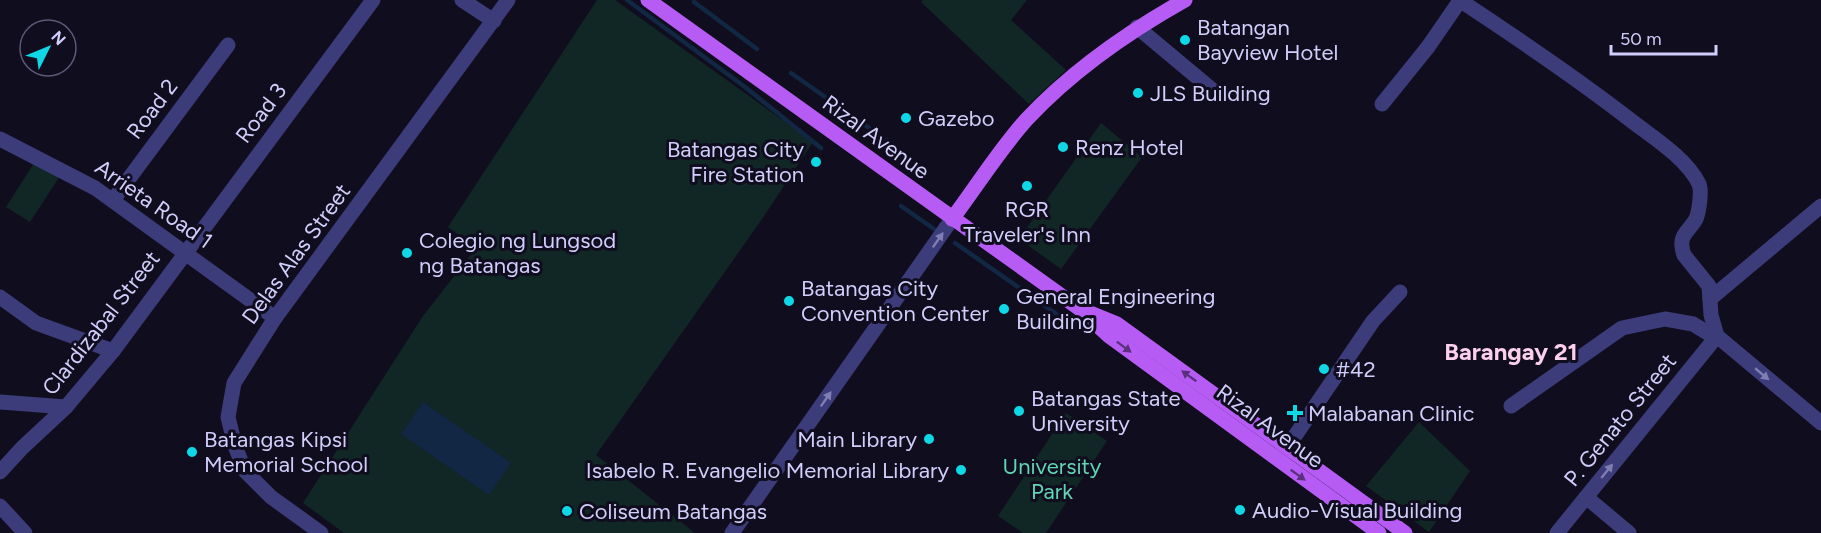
<svg xmlns="http://www.w3.org/2000/svg" width="1821" height="533" viewBox="0 0 1821 533" font-family="Figtree,sans-serif">
<style>
.green{fill:#112726}
.water{fill:#112743}
.lines{fill:none;stroke-linecap:round;stroke-linejoin:round}
.stream{stroke:#112743;stroke-width:4.5}
.minor{stroke:#3c3c7a;stroke-width:15}
.major{stroke:#b65cf4;stroke-width:15}
.oneway{fill:#7f7eb4}
.oneway2{fill:#5b317e}
.poi-dot{fill:#0fd8e6;stroke:#100d1e;stroke-width:2}
.labels{text-anchor:middle;dominant-baseline:central;stroke-width:6;stroke-linejoin:round;paint-order:stroke}
.poi-label{font-size:22px;fill:#d1cefc;stroke:#100d1e;text-anchor:start}
.street-label{font-size:22px;fill:#d1cefc;stroke:#100d1e}
.park-label{font-size:22px;fill:#5fd6b4;stroke:#100d1e}
.neighbourhood-label{font-size:24px;font-weight:bold;fill:#fcd0ed;stroke:#100d1e}
</style>
<rect width="100%" height="100%" fill="#100d1e"/>
<g class="green">
<path d="M597,0H615L813,142L762,219L596,455L695,533H344L303,503L423,316L476,248L448,227Z"/>
<path d="M923,0H1027L1011,20L1066,70L1029,104L921,2Z"/>
<path d="M1101,123L1142,157L1061,269L1019,239Z"/>
<path d="M36,160L60,176L30,222L6,207Z"/>
<path d="M1066,413L1107,441L1046,533H1023L998,516Z"/>
<path d="M1419,422L1470,471L1429,532L1366,486Z"/>
</g>
<path class="water" d="M423,402L511,463L489,495L401,434Z"/>
<g class="lines">
<g class="stream">
<path d="M627,0L745,87L821,148"/>
<path d="M694,2L757,49"/>
<path d="M791,73L872,130"/>
<path d="M887,140L905,154"/>
<path d="M901,206L934,229"/>
<path d="M955,243L1078,329"/>
</g>
<g class="minor">
<path d="M462,0L494,21"/>
<path d="M1137,27L1216,93"/>
<path d="M1382,104L1428,47L1459,2L1461,1C1520,40 1578,79 1633,122C1654,138 1687,159 1699,184C1702,191 1699,212 1696,219C1688,233 1677,235 1684,255L1709,286L1711,315L1717,336"/>
<path d="M0,139L95,188L275,318"/>
<path d="M113,200L228,45"/>
<path d="M0,297L36,323L113,351"/>
<path d="M1710,299L1821,206"/>
<path d="M1717,336L1821,423"/>
<path d="M0,402L66,407"/>
<path d="M1511,406L1622,328L1665,319L1693,324L1716,338"/>
<path d="M1280,458L1373,321L1400,292"/>
<path d="M0,472L22,448L66,407L113,351L373,0"/>
<path d="M1586,497L1629,533"/>
<path d="M0,506L25,533"/>
<path d="M321,533L271,497L245,471L235,446L228,417L234,383L275,318L508,0"/>
<path d="M732,533L952,219"/>
<path d="M1557,533L1717,336"/>
</g>
<g class="major">
<path d="M648,0L1080,309L1109,336L1379,533"/>
<path d="M952,219C977,186 999,150 1027,119C1072,71 1128,32 1185,0"/>
<path d="M1085,311L1117,324L1405,533"/>
</g>
</g>
<defs><path id="oneway-solid" d="M-6-.8H1V-3.2L6.5 0L1 3.2V.8H-6Z" transform="scale(1.5)"/></defs>
<g class="oneway">
<use href="#oneway-solid" transform="translate(938 240) rotate(-55)"/>
<use href="#oneway-solid" transform="translate(1762 374) rotate(40)"/>
<use href="#oneway-solid" transform="translate(826 399) rotate(-55)"/>
<use href="#oneway-solid" transform="translate(1607 471) rotate(-51)"/>
</g>
<g class="oneway2">
<use href="#oneway-solid" transform="translate(1124 347) rotate(37)"/>
<use href="#oneway-solid" transform="translate(1189 376) rotate(-144)"/>
<use href="#oneway-solid" transform="translate(1298 475) rotate(36)"/>
</g>
<g class="poi-dot">
<circle cx="1185" cy="40" r="6"/>
<circle cx="1138" cy="93" r="6"/>
<circle cx="906" cy="118" r="6"/>
<circle cx="1063" cy="147" r="6"/>
<circle cx="816" cy="162" r="6"/>
<circle cx="1027" cy="186" r="6"/>
<circle cx="407" cy="253" r="6"/>
<circle cx="789" cy="301" r="6"/>
<circle cx="1004" cy="309" r="6"/>
<circle cx="1324" cy="369" r="6"/>
<circle cx="1019" cy="411" r="6"/>
<path d="M1292 404h6v6h6v6h-6v6h-6v-6h-6v-6h6z"/>
<circle cx="929" cy="439" r="6"/>
<circle cx="192" cy="452" r="6"/>
<circle cx="961" cy="470" r="6"/>
<circle cx="1240" cy="510" r="6"/>
<circle cx="567" cy="511" r="6"/>
</g>
<g class="labels">
<g class="poi-label">
<text x="1197" y="27">Batangan<tspan x="1197" dy="25">Bayview Hotel</tspan></text>
<text x="1150" y="93">JLS Building</text>
<text x="918" y="118">Gazebo</text>
<text x="1075" y="147">Renz Hotel</text>
<text x="804" y="149" text-anchor="end">Batangas City<tspan x="804" dy="25">Fire Station</tspan></text>
<text x="1027" y="209" text-anchor="middle">RGR<tspan x="1027" dy="25">Traveler's Inn</tspan></text>
<text x="419" y="240">Colegio ng Lungsod<tspan x="419" dy="25">ng Batangas</tspan></text>
<text x="801" y="288">Batangas City<tspan x="801" dy="25">Convention Center</tspan></text>
<text x="1016" y="296">General Engineering<tspan x="1016" dy="25">Building</tspan></text>
<text x="1336" y="369">#42</text>
<text x="1031" y="398">Batangas State<tspan x="1031" dy="25">University</tspan></text>
<text x="1308" y="413">Malabanan Clinic</text>
<text x="204" y="439">Batangas Kipsi<tspan x="204" dy="25">Memorial School</tspan></text>
<text x="917" y="439" text-anchor="end">Main Library</text>
<text x="949" y="470" text-anchor="end">Isabelo R. Evangelio Memorial Library</text>
<text x="1252" y="510">Audio-Visual Building</text>
<text x="579" y="511">Coliseum Batangas</text>
</g>
<g class="street-label">
<text transform="translate(152 109) rotate(-53)">Road 2</text>
<text transform="translate(261 113) rotate(-53)">Road 3</text>
<text transform="translate(876 137) rotate(36)">Rizal Avenue</text>
<text transform="translate(154 204) rotate(35)">Arrieta Road 1</text>
<text transform="translate(296 254) rotate(-54)">Delas Alas Street</text>
<text transform="translate(101 323) rotate(-52)">Clardizabal Street</text>
<text transform="translate(1620 420) rotate(-51)">P. Genato Street</text>
<text transform="translate(1270 426) rotate(36)">Rizal Avenue</text>
</g>
<g class="park-label">
<text x="1052" y="466">University<tspan x="1052" dy="25">Park</tspan></text>
</g>
<g class="neighbourhood-label">
<text x="1511" y="351">Barangay 21</text>
</g>
</g>
<g transform="translate(48 48) rotate(47)"><circle r="28" fill="#100d1e" stroke="#5d5a77" stroke-width="1.5"/>
<path d="M0-4.5L10 22L0 15L-10 22Z" fill="#0fd8e6"/>
<text y="-9" font-size="16" font-weight="bold" text-anchor="middle" fill="#d1cefc">N</text>
</g>
<path d="M1611 45v9h105v-9" fill="none" stroke="#d1cefc" stroke-width="3"/>
<text x="1620" y="45" font-size="18" fill="#d1cefc" stroke="#100d1e" stroke-width="4.5" paint-order="stroke">50 m</text>
</svg>
